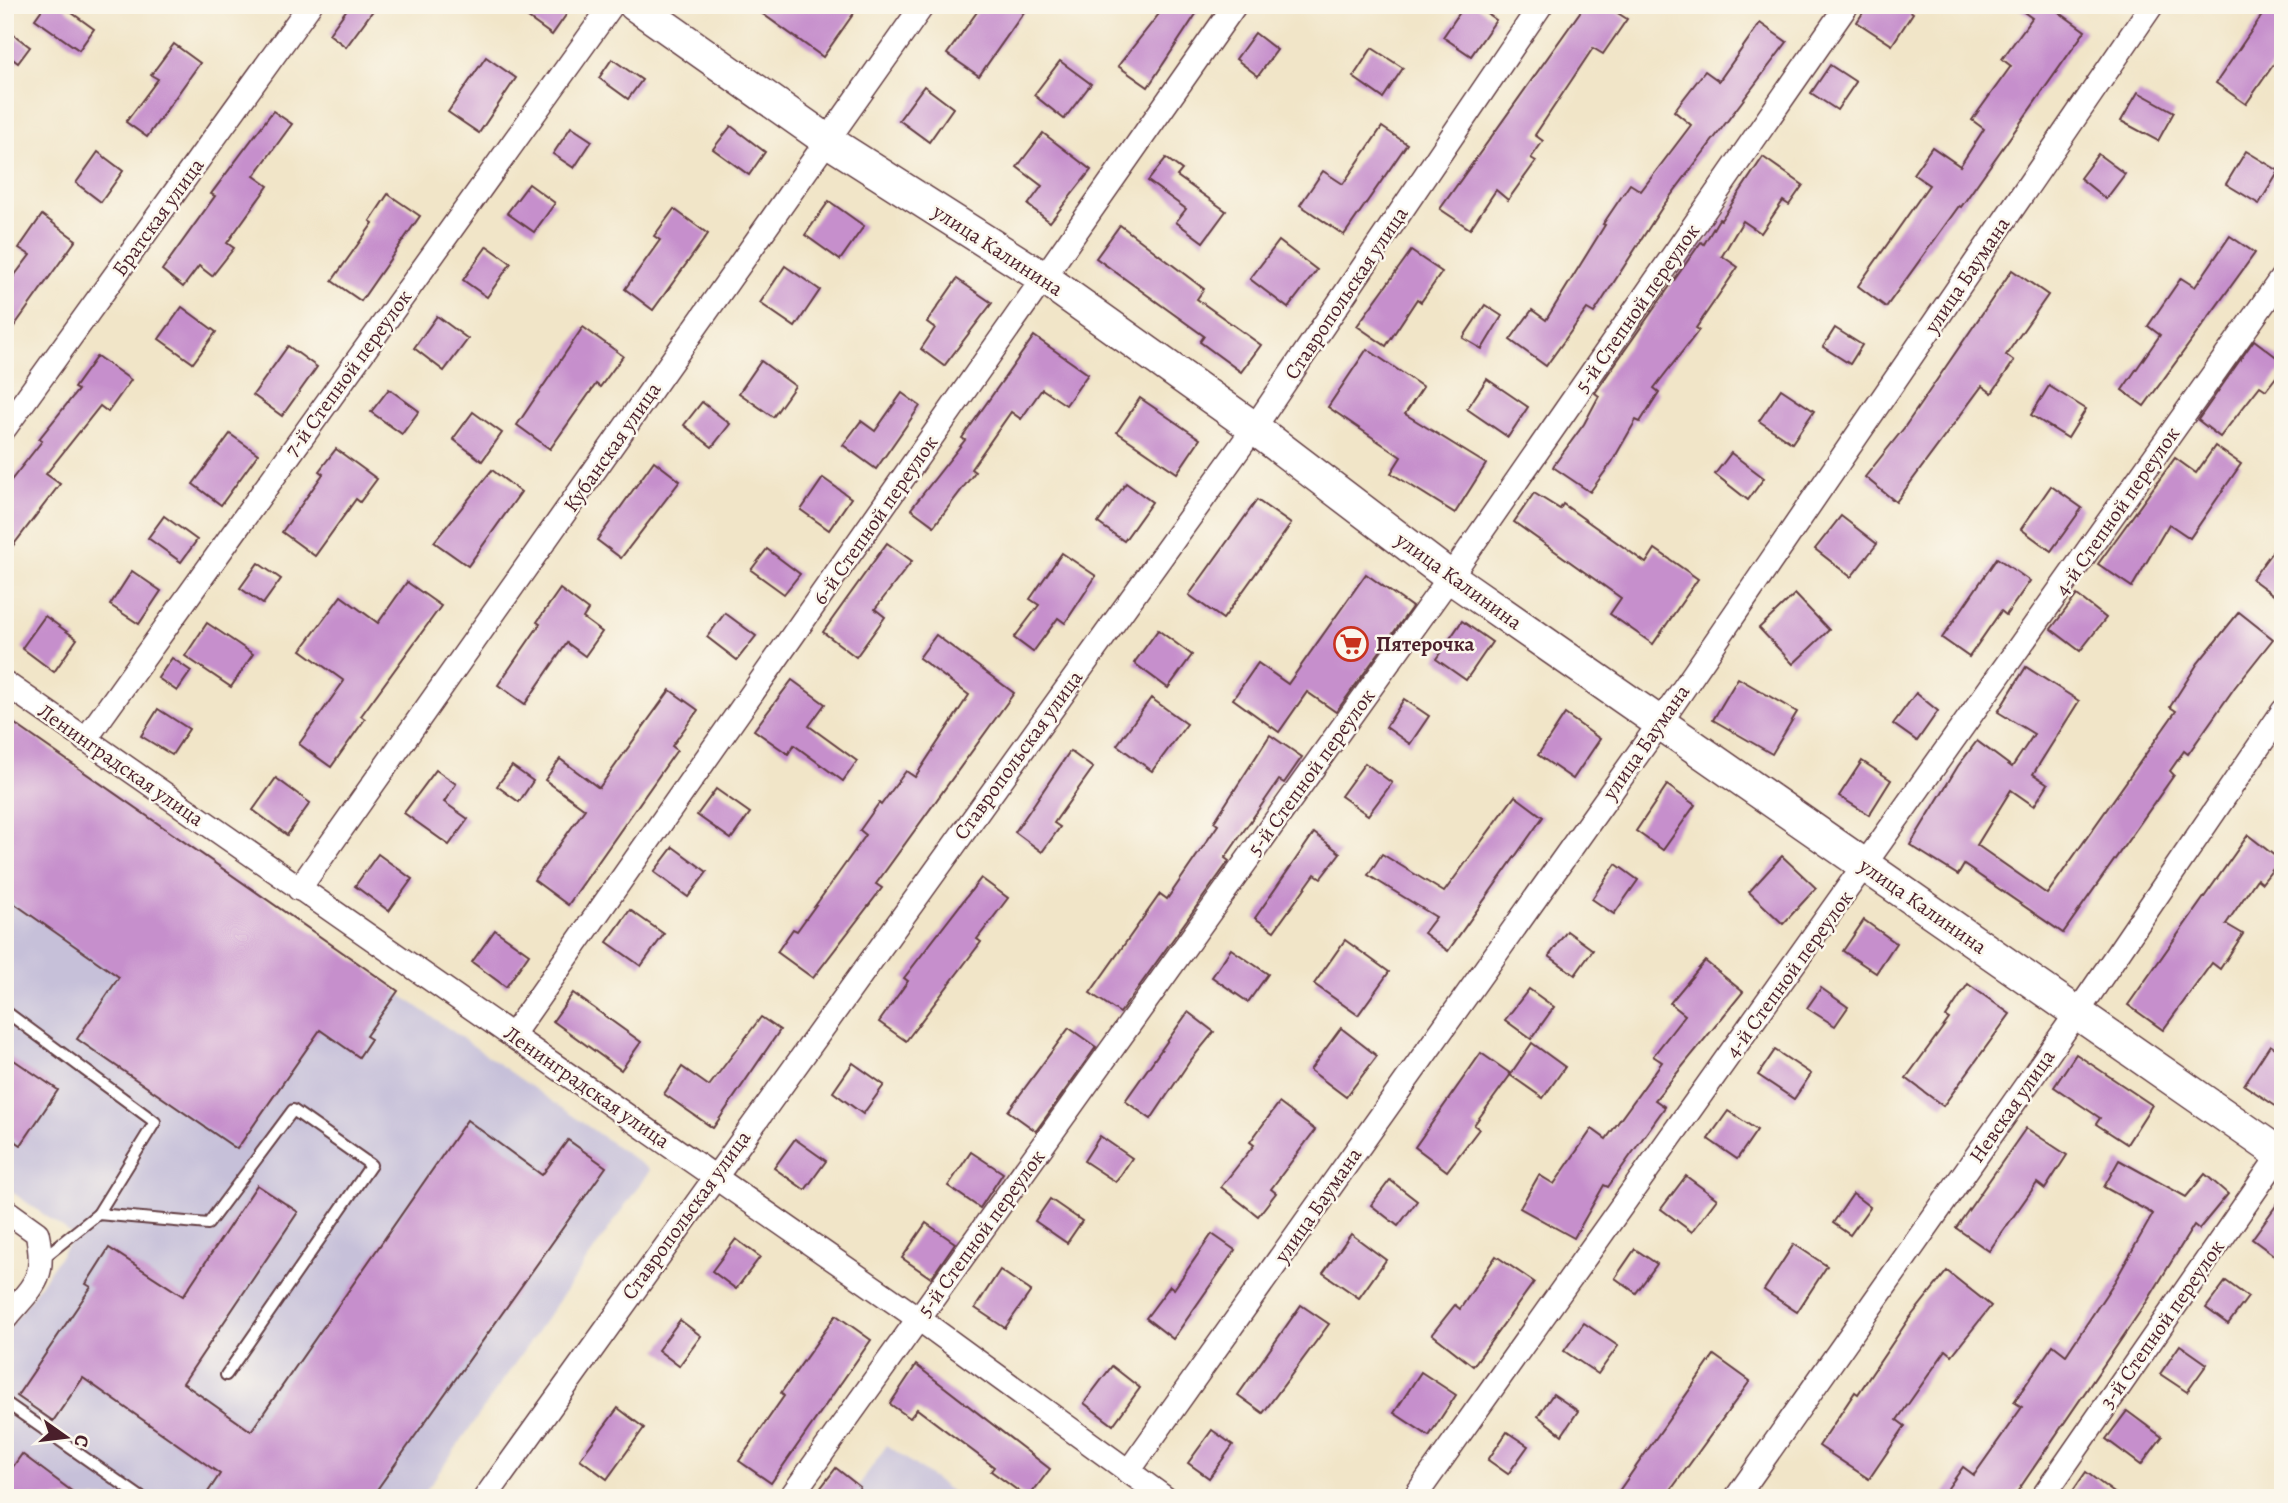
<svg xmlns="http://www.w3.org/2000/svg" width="2288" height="1503" viewBox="0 0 2288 1503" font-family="Alegreya,serif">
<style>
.industrial{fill:#c6c0d9}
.building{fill:#c68fcc}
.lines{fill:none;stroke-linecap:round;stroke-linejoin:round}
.lane-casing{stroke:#633d43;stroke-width:14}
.street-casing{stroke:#633d43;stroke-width:26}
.secondary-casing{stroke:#633d43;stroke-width:35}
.lane{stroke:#fff;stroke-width:10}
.street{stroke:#fff;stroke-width:23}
.secondary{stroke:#fff;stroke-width:32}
.labels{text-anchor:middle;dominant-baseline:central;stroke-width:5;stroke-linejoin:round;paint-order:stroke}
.street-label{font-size:21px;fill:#4a1f2b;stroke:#fbf7ec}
.poi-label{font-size:21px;font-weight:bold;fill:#4a1f2b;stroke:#fbf7ec;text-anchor:start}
</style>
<rect width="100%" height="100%" fill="#fbf7ec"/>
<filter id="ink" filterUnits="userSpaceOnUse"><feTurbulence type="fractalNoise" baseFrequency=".0143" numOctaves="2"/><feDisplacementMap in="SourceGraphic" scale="14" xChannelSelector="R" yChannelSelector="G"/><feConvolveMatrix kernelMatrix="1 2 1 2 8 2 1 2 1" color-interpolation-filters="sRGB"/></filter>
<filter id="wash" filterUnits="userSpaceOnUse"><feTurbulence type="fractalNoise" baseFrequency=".00686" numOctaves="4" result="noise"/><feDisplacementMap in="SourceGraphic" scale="28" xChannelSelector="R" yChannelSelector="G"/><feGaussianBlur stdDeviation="1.57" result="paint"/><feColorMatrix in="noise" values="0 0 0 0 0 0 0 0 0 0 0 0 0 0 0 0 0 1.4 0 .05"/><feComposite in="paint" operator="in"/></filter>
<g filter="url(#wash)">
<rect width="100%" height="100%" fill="#f1e5c8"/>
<g class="industrial">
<path d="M5,717L650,1170L421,1498H5V1335L74,1236L5,1187Z"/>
<path d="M887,1445L960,1498H850Z"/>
</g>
<g id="blocks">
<g class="building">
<path d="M45,5H61L94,29L79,50L35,19Z"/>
<path d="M350,5H377L346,47L329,34Z"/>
<path d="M510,5H573L552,35Z"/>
<path d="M750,5H843L854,13L823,57Z"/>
<path d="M982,5H1029L979,76L947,54Z"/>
<path d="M1166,5H1202L1148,87L1118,66Z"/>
<path d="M1465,5H1475L1496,20L1471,56L1443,37Z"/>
<path d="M1585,5H1605L1627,19L1603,54L1593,48L1535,135L1543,141L1531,158L1536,161L1508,200L1496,190L1470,229L1440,209Z"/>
<path d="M1868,5H1902L1913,13L1892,45L1857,22Z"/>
<path d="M2014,5H2049L2085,31L1961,207L1959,206L1886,307L1858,286L1929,185L1913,174L1932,147L1960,166L1984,129L1972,120L2011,66L2002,59L2032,18Z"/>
<path d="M2269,5H2283V51L2246,104L2216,83Z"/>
<path d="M1760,23L1787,42L1663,206L1594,313L1587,309L1546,366L1510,340L1532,310L1546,320L1605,225L1603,224L1630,184L1641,191L1691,125L1674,111L1705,71L1719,81Z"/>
<path d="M5,28L30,47L18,63L5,53Z"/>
<path d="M1255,33L1277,50L1258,76L1236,59Z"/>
<path d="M174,44L200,63L147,137L126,122L158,79L151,75Z"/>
<path d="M1372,48L1403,68L1383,98L1353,77Z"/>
<path d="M486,57L516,78L479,133L448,112Z"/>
<path d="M612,59L642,80L628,99L599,78Z"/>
<path d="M1060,61L1091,84L1064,119L1034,95Z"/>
<path d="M1830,65L1856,82L1837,110L1811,93Z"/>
<path d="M924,86L953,108L929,142L899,120Z"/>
<path d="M2138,92L2174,112L2158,141L2121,121Z"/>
<path d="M273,111L292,124L254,176L268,186L227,243L234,248L212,276L199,266L183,287L162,270L215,196L211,194Z"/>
<path d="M731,126L765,152L749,175L713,149Z"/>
<path d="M571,127L592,141L574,168L553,154Z"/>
<path d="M1382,127L1407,144L1344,235L1300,205L1323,171L1343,184Z"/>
<path d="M1043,133L1091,170L1050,222L1028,205L1042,186L1017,167Z"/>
<path d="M2246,151L2279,171L2259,204L2226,184Z"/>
<path d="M98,152L123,171L101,202L76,183Z"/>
<path d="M2098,154L2125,174L2106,199L2080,178Z"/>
<path d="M1763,157L1803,185L1789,205L1783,201L1761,233L1743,221L1722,256L1738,267L1696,328L1699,330L1654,388L1659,392L1640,422L1636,420L1612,462L1590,492L1553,467L1554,465L1584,424L1599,396L1595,393L1608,374L1701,242L1704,244L1719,219L1721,220Z"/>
<path d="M1166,158L1182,170L1177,176L1226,211L1203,242L1176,222L1186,209L1148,181Z"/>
<path d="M529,184L555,203L534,232L507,213Z"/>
<path d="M388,194L420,216L361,301L332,281L373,223L370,221Z"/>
<path d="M829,201L864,226L840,260L805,235Z"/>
<path d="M674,209L708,234L653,310L625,289L660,240L654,236Z"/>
<path d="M42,215L76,240L5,339V288L30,255L19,248Z"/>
<path d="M1120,225L1204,289L1197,299L1261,345L1241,372L1200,342L1204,336L1096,258Z"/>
<path d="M2230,236L2255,253L2144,406L2122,390L2160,335L2148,326L2181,278L2195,287Z"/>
<path d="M1279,241L1317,270L1288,308L1250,279Z"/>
<path d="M487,246L511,263L487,297L463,280Z"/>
<path d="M1411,251L1442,272L1421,302L1417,299L1386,346L1357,326Z"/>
<path d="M785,266L820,290L795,327L760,303Z"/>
<path d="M2012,270L2048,295L2006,355L2014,361L1992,393L1982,386L1896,502L1865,477L1904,428Z"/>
<path d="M957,279L992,303L944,366L921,349L935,328L927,322Z"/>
<path d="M1485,305L1502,316L1482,349L1463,338Z"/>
<path d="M182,307L216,332L193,363L159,339Z"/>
<path d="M437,316L468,339L444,371L414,348Z"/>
<path d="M583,327L623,356L600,387L596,384L550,449L517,425Z"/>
<path d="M1835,328L1862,345L1850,364L1823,347Z"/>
<path d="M1034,336L1088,374L1066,405L1042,389L1021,419L1011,412L971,469L975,472L934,526L911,509L965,440L962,438Z"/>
<path d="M2254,340L2283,362V368L2266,390L2260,386L2220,437L2198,420Z"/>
<path d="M288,346L317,367L282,416L253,395Z"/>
<path d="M1367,349L1423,387L1405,414L1486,464L1455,513L1391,473L1401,457L1328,407Z"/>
<path d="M97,356L131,380L108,412L100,406L46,474L60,484L5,556V488L42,441L39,439L78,390L74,388Z"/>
<path d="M761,361L795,386L773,417L739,393Z"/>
<path d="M1487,379L1528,407L1508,437L1467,409Z"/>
<path d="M2049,386L2086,409L2068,438L2031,415Z"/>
<path d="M389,389L419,411L402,434L371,412Z"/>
<path d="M1781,389L1814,411L1792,443L1759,421Z"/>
<path d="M902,393L920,406L876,469L843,445L861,421L875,431Z"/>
<path d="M1140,398L1200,439L1177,473L1117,432Z"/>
<path d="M702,402L730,424L712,447L684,425Z"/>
<path d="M473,412L502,433L482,461L453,439Z"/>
<path d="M230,434L258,454L221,505L193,484Z"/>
<path d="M2215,446L2241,464L2190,538L2169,524L2132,587L2098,564L2175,458L2196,473Z"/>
<path d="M336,449L377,479L360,502L356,499L315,556L282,532L323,474L319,471Z"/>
<path d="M1731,453L1764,478L1748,500L1715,474Z"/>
<path d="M654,461L680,481L621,558L597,540Z"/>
<path d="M492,470L521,492L468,566L434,542Z"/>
<path d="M823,478L851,498L829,530L801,510Z"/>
<path d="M1126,483L1152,502L1124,541L1098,523Z"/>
<path d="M2051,486L2082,508L2051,551L2021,529Z"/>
<path d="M1534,493L1560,509L1563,504L1646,563L1655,549L1698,579L1653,644L1610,614L1621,598L1514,522Z"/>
<path d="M1257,500L1291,524L1223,619L1189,595Z"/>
<path d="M164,516L197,540L181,562L148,538Z"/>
<path d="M1841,516L1877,544L1851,577L1815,549Z"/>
<path d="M2283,537V602L2252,579Z"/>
<path d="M887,543L912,561L875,609L885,617L856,657L823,632Z"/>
<path d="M767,549L800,574L784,594L751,570Z"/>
<path d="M1062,553L1096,576L1065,623L1058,618L1033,652L1014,638L1039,605L1030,599Z"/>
<path d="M1997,558L2030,581L2006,615L2001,611L1969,657L1942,638Z"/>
<path d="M258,563L281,579L263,604L240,588Z"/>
<path d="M132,571L161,591L139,624L110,605Z"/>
<path d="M1366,574L1412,607L1336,712L1307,692L1279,732L1233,699L1258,663L1288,684Z"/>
<path d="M407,582L441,606L361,716L365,719L331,767L299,744L344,681L301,650L341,596L378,623Z"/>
<path d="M560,589L588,610L583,618L602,632L585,656L567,643L525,704L498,685L540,624L537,622Z"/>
<path d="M1795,594L1829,630L1793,664L1759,628Z"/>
<path d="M2077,595L2106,618L2080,651L2051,629Z"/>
<path d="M2239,612L2273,639L2235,687L2188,754L2184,751L2170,771L2174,775L2063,933L1964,865L1958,875L1910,845L1958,766L1977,741L2012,767L2034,734L1998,712L2026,667L2079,701L2033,774L2048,784L2034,806L2011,790L1977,845L2047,894L2176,711L2170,707L2198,663Z"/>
<path d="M725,613L756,636L737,660L707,637Z"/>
<path d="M45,616L77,639L54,672L22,648Z"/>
<path d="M1462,621L1492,642L1466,680L1436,659Z"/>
<path d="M207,623L253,654L231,687L185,656Z"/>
<path d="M1158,630L1192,655L1168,688L1134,663Z"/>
<path d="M936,635L1014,693L876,884L882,888L813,978L777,952L793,929L797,931L866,835L860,830L879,803L881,805L906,771L915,777L969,695L919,658Z"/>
<path d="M172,658L191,671L177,691L158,678Z"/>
<path d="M1738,678L1797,712L1772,754L1713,720Z"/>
<path d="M792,680L825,704L809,726L857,761L843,781L794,745L788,754L754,730Z"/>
<path d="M670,690L698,710L672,746L677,750L568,905L534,880L585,809L545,780L560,759L599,788Z"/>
<path d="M1916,693L1938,711L1917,741L1893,724Z"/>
<path d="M1151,698L1187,724L1152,771L1117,745Z"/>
<path d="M1404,699L1429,716L1410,744L1386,727Z"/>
<path d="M158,709L189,729L172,755L141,736Z"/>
<path d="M1565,714L1600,739L1573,779L1538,755Z"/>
<path d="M5,717L398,991L366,1036L371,1039L359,1057L320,1030L237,1149L77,1039L119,977L5,897Z"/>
<path d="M1270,735L1302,757L1284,783L1279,780L1225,858L1229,861L1120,1013L1090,993L1160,894L1167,899L1218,825L1214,822Z"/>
<path d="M1070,751L1093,768L1054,823L1060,827L1042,852L1015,832Z"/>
<path d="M1862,761L1891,780L1869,815L1839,796Z"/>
<path d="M1365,763L1392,783L1368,815L1341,796Z"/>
<path d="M512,766L533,781L519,802L497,786Z"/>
<path d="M436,770L456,784L444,802L468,819L449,845L404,813Z"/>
<path d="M276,778L310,803L287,835L253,810Z"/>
<path d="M1667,785L1695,805L1663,850L1636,831Z"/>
<path d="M716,789L750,813L731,839L697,815Z"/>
<path d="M1515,796L1543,817L1448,951L1424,933L1436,917L1368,875L1382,854L1444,892Z"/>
<path d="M1314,833L1340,853L1321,878L1315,874L1274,931L1255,918Z"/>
<path d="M2248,835L2280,860L2262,883L2257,879L2226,924L2243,934L2220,969L2212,963L2163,1030L2128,1005Z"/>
<path d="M673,847L707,872L688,897L654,872Z"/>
<path d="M378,854L412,879L389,911L355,886Z"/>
<path d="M1782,856L1816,888L1783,924L1749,892Z"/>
<path d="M1616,864L1638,880L1614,914L1592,899Z"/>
<path d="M981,878L1008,898L977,939L981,942L906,1041L879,1022L908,981L904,978Z"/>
<path d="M630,910L664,934L641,966L607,942Z"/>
<path d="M1864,920L1896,943L1876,973L1843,951Z"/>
<path d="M495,930L529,954L506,987L472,962Z"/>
<path d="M1567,931L1593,950L1575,975L1549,956Z"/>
<path d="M1345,940L1389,972L1358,1015L1314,984Z"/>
<path d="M1231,949L1268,974L1248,1002L1212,977Z"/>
<path d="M1705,961L1743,992L1655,1100L1665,1107L1608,1187L1604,1185L1574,1238L1520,1208L1539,1175L1554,1184L1592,1129L1606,1139L1662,1062L1653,1056L1685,1015L1670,1003Z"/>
<path d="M1968,984L2010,1014L1943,1106L1906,1078L1949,1019L1946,1017Z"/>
<path d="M1821,988L1848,1007L1835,1026L1807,1008Z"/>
<path d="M1529,989L1554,1007L1531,1039L1505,1020Z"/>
<path d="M573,993L641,1042L621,1070L553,1021Z"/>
<path d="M1188,1012L1214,1032L1190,1061L1151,1119L1125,1101Z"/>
<path d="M761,1017L780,1030L713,1128L664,1094L682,1067L709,1086Z"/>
<path d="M1069,1028L1096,1047L1036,1131L1008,1111Z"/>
<path d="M1341,1028L1377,1056L1346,1097L1310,1070Z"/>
<path d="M1532,1043L1565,1067L1543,1098L1510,1075Z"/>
<path d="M2270,1045L2283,1053V1111L2244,1085Z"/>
<path d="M1775,1050L1811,1074L1794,1099L1758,1075Z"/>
<path d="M1481,1053L1511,1074L1474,1125L1479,1129L1447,1171L1415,1147Z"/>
<path d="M5,1054L58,1090L21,1145L5,1134Z"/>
<path d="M2076,1054L2152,1105L2127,1144L2096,1124L2100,1118L2054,1087Z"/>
<path d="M853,1063L884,1085L863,1114L833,1092Z"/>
<path d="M1279,1103L1315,1130L1271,1189L1276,1193L1258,1216L1221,1187L1254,1145L1250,1142Z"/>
<path d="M1728,1111L1757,1130L1737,1159L1708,1139Z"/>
<path d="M467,1120L542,1175L568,1140L606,1167L371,1498H204L220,1474L83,1378L53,1421L17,1396L91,1287L86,1284L109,1248L183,1296L257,1185L298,1212L183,1383L251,1431Z"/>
<path d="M2026,1128L2067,1155L2045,1189L2037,1183L1989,1251L1956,1228Z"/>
<path d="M1100,1136L1132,1158L1116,1182L1084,1161Z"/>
<path d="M795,1139L826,1161L805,1190L774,1168Z"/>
<path d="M971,1152L1003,1173L980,1208L948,1186Z"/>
<path d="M2119,1160L2186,1197L2205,1174L2228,1194L2199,1229L2194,1225L2148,1300L2013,1498H1941L1963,1467L1974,1475L2022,1407L2014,1402L2053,1345L2066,1355L2115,1281L2153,1214L2104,1187Z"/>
<path d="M1686,1176L1717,1199L1692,1232L1661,1209Z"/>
<path d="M1390,1180L1417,1201L1398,1226L1371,1205Z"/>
<path d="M1853,1194L1870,1207L1850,1235L1833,1223Z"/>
<path d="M2283,1196V1262L2252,1239Z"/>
<path d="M1050,1199L1082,1221L1067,1243L1035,1221Z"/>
<path d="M926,1223L955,1243L931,1278L902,1258Z"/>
<path d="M1212,1234L1235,1250L1173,1339L1146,1318L1170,1286L1174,1289Z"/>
<path d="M1351,1234L1386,1260L1359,1298L1323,1273Z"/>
<path d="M736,1239L760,1257L736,1289L712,1271Z"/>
<path d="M1794,1244L1827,1266L1797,1312L1764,1290Z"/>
<path d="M1635,1249L1657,1264L1636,1293L1615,1278Z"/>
<path d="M1496,1256L1534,1282L1473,1366L1432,1334L1455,1305L1460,1309Z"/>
<path d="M1000,1270L1031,1291L1005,1328L975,1308Z"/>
<path d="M1947,1271L1991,1306L1952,1355L1946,1350L1897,1420L1905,1426L1869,1479L1819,1446L1855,1392L1858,1394L1908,1320Z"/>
<path d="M2226,1281L2248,1297L2228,1324L2206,1308Z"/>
<path d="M1301,1305L1329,1324L1263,1413L1238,1395Z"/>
<path d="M836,1315L871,1340L771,1483L739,1461L784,1396L781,1393Z"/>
<path d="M680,1320L701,1336L679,1366L658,1350Z"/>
<path d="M1584,1323L1618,1346L1598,1374L1564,1351Z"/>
<path d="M2180,1345L2207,1364L2187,1392L2160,1374Z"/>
<path d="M1714,1355L1750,1381L1665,1498H1614Z"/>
<path d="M916,1365L1050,1469L1028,1498L991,1471L994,1467L917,1409L910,1418L890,1404Z"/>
<path d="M1112,1366L1140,1388L1113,1425L1084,1403Z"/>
<path d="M1421,1372L1456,1395L1429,1436L1394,1413Z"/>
<path d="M1553,1394L1578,1411L1562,1435L1538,1416Z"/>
<path d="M618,1408L644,1428L607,1479L580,1459Z"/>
<path d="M2127,1411L2162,1437L2141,1465L2106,1439Z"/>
<path d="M1212,1430L1233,1445L1209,1478L1188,1463Z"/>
<path d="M1507,1432L1528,1446L1508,1474L1488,1460Z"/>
<path d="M22,1454L81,1498H5V1478Z"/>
<path d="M836,1468L860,1487L852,1498H813Z"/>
<path d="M2086,1472L2121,1498H2068Z"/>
</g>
</g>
</g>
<g filter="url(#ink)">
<use href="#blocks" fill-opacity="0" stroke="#633d43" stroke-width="2"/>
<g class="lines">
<g class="lane-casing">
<g id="lane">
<path d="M5,1011L155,1122L98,1214"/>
<path d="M43,1258L98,1214L208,1224L293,1110L371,1165L226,1375"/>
<path d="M5,1402L142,1498"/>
</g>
</g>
<g class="street-casing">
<g id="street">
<path d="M5,428L310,5"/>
<path d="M5,683L919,1319L1165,1498"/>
<path d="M85,740L612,5"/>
<path d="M299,889L923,5"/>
<path d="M513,1034L1235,5"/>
<path d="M5,1210L37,1233C47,1280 34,1284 5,1319"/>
<path d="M1128,1472L1660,723L2152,5"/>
<path d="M485,1498L1254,428L1541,5"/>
<path d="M790,1498L1450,577L1847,5"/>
<path d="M1414,1498L2283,276"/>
<path d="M1736,1498L2077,1013L2283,711"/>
<path d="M2042,1498L2283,1150"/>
</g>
</g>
<g class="secondary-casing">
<path id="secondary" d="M635,5L828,141L1045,279L1254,428L1450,577L2283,1156"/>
</g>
<use href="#lane" class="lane"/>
<use href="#street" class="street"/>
<use href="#secondary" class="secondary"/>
</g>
</g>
<defs>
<g id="supermarket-ring" transform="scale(1.75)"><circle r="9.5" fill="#fbf7ec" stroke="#c8321e" stroke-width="1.5"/><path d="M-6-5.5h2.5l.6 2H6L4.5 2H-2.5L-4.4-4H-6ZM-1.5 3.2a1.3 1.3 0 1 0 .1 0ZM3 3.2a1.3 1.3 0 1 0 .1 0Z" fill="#c8321e"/></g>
</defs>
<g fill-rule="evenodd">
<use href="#supermarket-ring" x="1351" y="644"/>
</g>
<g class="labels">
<g class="street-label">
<text transform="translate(158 217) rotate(-54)">Братская улица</text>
<text transform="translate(998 250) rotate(33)">улица Калинина</text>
<text transform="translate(1967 275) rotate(-56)">улица Баумана</text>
<text transform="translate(1346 293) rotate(-56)">Ставропольская улица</text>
<text transform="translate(1637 308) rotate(-55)">5-й Степной переулок</text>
<text transform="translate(348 373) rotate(-54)">7-й Степной переулок</text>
<text transform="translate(612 447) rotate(-55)">Кубанская улица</text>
<text transform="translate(2117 511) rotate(-55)">4-й Степной переулок</text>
<text transform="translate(875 520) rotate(-55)">6-й Степной переулок</text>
<text transform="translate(1459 581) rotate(36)">улица Калинина</text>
<text transform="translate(1646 742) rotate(-55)">улица Баумана</text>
<text transform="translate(1018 755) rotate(-54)">Ставропольская улица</text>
<text transform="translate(121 765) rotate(35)">Ленинградская улица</text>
<text transform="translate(1311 772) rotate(-54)">5-й Степной переулок</text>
<text transform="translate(1923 906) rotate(35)">улица Калинина</text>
<text transform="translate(1789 974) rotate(-54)">4-й Степной переулок</text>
<text transform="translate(587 1087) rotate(35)">Ленинградская улица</text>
<text transform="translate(2012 1106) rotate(-55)">Невская улица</text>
<text transform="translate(1318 1205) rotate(-55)">улица Баумана</text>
<text transform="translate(686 1215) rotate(-54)">Ставропольская улица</text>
<text transform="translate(981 1233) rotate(-54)">5-й Степной переулок</text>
<text transform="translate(2162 1324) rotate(-55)">3-й Степной переулок</text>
</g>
<g class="poi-label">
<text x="1376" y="644">Пятерочка</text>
</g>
</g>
<rect width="2288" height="1503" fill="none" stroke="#fbf7ec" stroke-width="28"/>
<g transform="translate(66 1437) rotate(104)" stroke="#fbf7ec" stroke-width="5" paint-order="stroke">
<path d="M0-5L12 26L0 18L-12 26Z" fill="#4a1f2b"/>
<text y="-10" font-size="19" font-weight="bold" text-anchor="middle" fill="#4a1f2b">С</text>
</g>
</svg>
